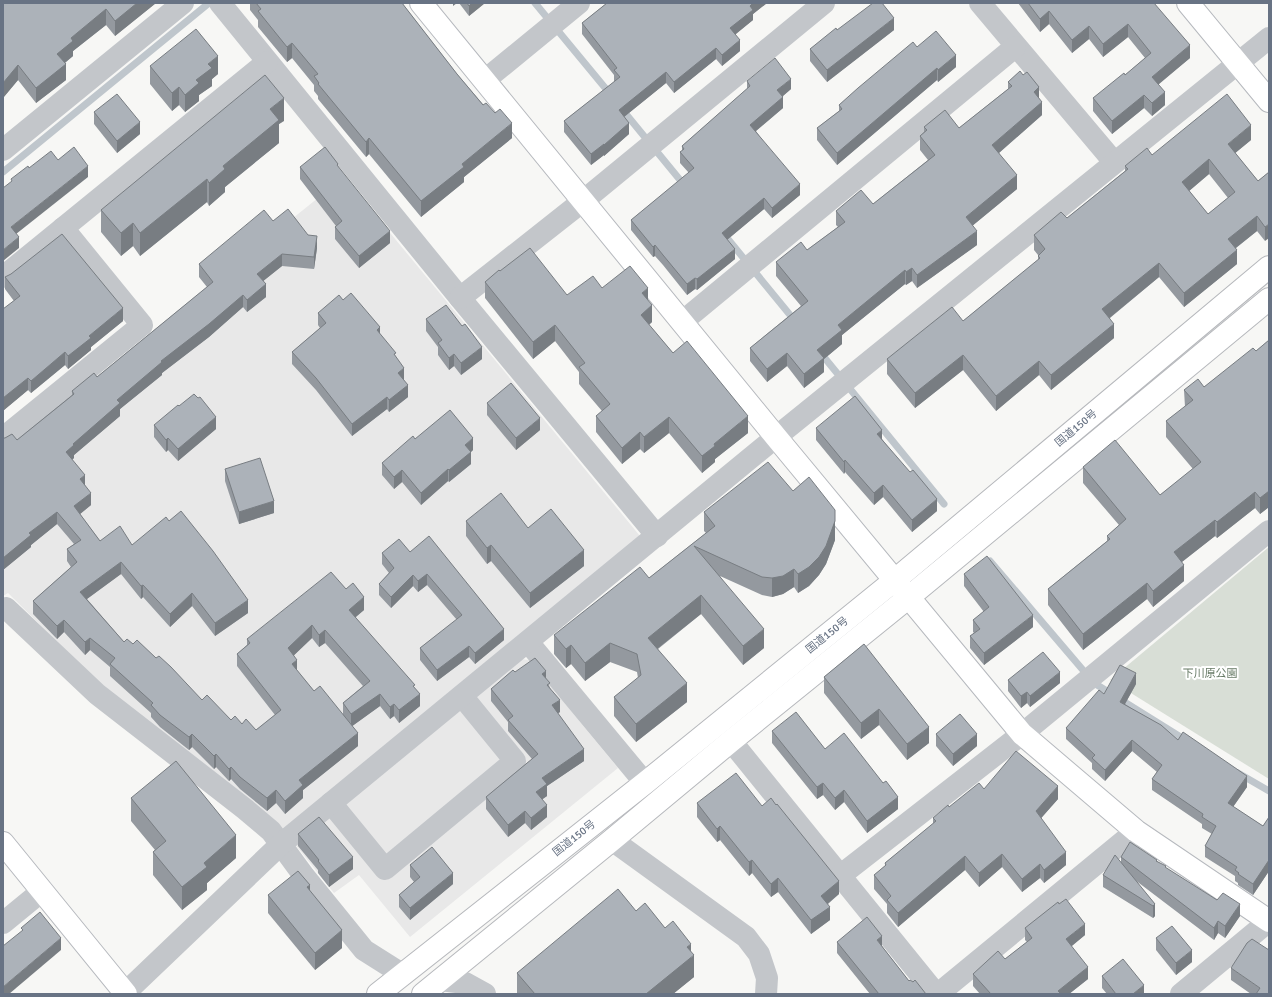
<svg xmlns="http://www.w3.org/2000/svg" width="1272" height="997" viewBox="0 0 1272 997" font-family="Signika,'Noto Sans JP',sans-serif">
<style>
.built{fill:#e8e8e8}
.green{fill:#d8ded6}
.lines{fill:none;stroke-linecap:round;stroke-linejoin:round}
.stream{stroke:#bfc6cc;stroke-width:7}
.secondary-casing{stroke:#b6b9be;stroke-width:24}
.highway-casing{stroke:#b6b8bc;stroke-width:24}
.street{stroke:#c3c6ca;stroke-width:22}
.secondary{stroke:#fff;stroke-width:22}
.highway{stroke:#fff;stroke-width:22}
.wall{fill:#94999f;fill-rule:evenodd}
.shaded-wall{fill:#787d82}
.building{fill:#acb2b9;stroke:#787d82;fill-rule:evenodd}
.labels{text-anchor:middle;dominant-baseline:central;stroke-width:4;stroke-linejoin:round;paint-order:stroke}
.street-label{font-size:11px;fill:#687384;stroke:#fff}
.park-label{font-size:11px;fill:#687b67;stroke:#fff}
</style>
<rect width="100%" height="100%" fill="#f7f7f5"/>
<g class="built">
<path d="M344,177L640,536L282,831L168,739L90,674L8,593L3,596V452Z"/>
<path d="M520,659L529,660L618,768L410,937L359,875L334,893L294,843Z"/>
</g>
<path class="green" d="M1269,547V779L1110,680Z"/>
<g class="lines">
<g class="stream">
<path d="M535,3L611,95"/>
<path d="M621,108L685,186"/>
<path d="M3,172L209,3"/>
<path d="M723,233L795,321"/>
<path d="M819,351L944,504"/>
<path d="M990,561L1094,683L1187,741"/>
<path d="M1238,773L1269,791"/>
</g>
<g class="secondary-casing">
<g id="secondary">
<path d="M421,3L776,437L1022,734L1136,831L1269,921"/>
<path d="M1188,3L1269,101"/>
<path d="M3,843L126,994"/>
</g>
</g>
<g class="highway-casing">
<g id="highway">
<path d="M378,994L645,783L895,580L1269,267"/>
<path d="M423,994L612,840L731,741L909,597L1269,299"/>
</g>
</g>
<g class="street">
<path d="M220,3L460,298L657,536"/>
<path d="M980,3L1114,162"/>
<path d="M485,80L579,3"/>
<path d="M3,150L183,3"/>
<path d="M3,277L267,62"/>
<path d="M460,298L583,201L824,3"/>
<path d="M682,322L1015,47"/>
<path d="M3,438L142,325L63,228"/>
<path d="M3,610L6,608L97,694L245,809L271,831L304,876L364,950L402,974"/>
<path d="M528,642L645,783"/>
<path d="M731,741L936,994"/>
<path d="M331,803L385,869L515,761L462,696"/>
<path d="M612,840L746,937L759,954L767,978L766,994"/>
<path d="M841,875L1022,734L1269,531"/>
<path d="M3,923L42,891"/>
<path d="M440,980L465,983L485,994"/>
<path d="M124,994L280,845L776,437L1269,38"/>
<path d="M938,994L1136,831"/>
<path d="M1181,994L1269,921"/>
</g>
<use href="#secondary" class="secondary"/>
<use href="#highway" class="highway"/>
</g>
<g class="wall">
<path d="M3,3H156L115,36L106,25L73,51V56L65,63L66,80L36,103L18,80L3,98Z"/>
<path d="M250,3H402L457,74L512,138L464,177V182L421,217L369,154L366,157L318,99V96L314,91V85L292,58L287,62L258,27V20L250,10Z"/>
<path d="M459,3H485L469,16Z"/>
<path d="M607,3H767L753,14V20L735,34L740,51L722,66L716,59L674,93L666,83L624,117L629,134L604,156V155L591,165L564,132V121L614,82V75L582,34V23Z"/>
<path d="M1018,3H1154L1190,58L1158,84L1165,105L1152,116L1144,108L1112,134L1093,111V98L1125,75L1145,58L1128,37L1103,57L1089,39L1072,53L1049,24L1040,32Z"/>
<path d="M837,30H894L827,82L810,61V49Z"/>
<path d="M917,47L956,67L938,82L937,80L837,165L817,140V128L839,111V105Z"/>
<path d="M150,66L218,74L212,79V86L199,95V101L185,112L179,105L172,111L150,84Z"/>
<path d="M747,81L791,89L783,96V108L756,131L800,195L772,218L764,209L727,240L735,259L697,290L695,289L687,295L663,265L655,256L653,257L631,230V220L689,173L680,163V152L682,151V146L747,89Z"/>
<path d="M1008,82L1039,98L1042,115L999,153L1017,189L972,226L977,245L917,288L912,281L906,285L905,284L842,335V344L824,359V372L804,388L787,366L767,382L750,361V348L801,306L776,276V262L807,250L838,227L836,225V211L873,204L928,160L920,150V136L924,132V127L959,128L1008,89Z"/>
<path d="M94,112L140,134L117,153L94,124Z"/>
<path d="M284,121L279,124V143L225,187V192L209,206L207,202L140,256L133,246L121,256L101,232V210Z"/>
<path d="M1251,140L1235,153L1258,181L1269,172L1265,241L1257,231L1236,248L1237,264L1184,307L1159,277L1110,318L1114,338L1051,390L1039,375L996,411L963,370L915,408L887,374V359L963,321L1038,260V255L1034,250V235L1067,218L1125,171V166L1152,155ZM1209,174L1228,198L1208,214L1189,191Z"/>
<path d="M338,166L390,243L359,268L335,239V227L336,226L300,179V167Z"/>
<path d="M273,221L317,248L314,269L282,266L263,281L266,297L247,312L243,307L209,337L162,373V375L120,409V416L74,455V458L72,460L85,485L91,505L80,514L100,541L132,545L248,613L215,636L192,606L170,627L143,597L141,599L121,574L87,599L124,642L133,644L202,700L231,720L242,724L256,730L275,715L237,666V654L247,645V639L346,589L364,610L355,617L415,689L420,706L399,723L394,716L390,719L380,706L352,726L358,746L303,790V798L285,814L276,803L267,811L240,789L231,779L229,781L228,780L216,767L214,769L192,747L189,750L160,727L151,717V713L110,676V667L90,650L85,655L64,632L57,639L33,614V601L71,567L67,561V549L74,544L57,524L31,545V547L3,570V438L17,440L72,395V391L97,377L207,287L199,277V264ZM312,638L319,647L325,643L363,686L343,703V715L314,691L297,671L294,655Z"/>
<path d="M500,271L567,295L602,288L648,300L652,322L649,325L673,353L748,433L715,459V462L702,473L669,433L644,453L640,449L622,464L596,432V416L602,411L579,384V372L555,341L533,359L485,298V282Z"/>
<path d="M5,277L123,321L91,347V350L68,369L65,365L31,393L28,390L4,410V415L3,416V309L14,301L5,289Z"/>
<path d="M343,300L380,334L396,357L404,380L408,397L389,412L387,409L352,436L316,390L292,364V352L320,328L318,325V313Z"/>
<path d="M426,319L482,359L461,375L454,366L449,370L438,355V347L426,331Z"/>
<path d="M1269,340V507L1260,514L1255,508L1217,538L1215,536L1182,562L1184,581L1153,607L1147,599L1083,650L1048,605V589L1107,541V536L1119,525L1083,483V467L1160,495L1193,469L1166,437V421L1185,407L1184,390L1204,387L1256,351Z"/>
<path d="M487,403L540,430L516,450L487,415Z"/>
<path d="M154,425L216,429L178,461L168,450L166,452L154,437Z"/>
<path d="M816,428L882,439L937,511L912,532L883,497L874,505L845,472L844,474L816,440Z"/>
<path d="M415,439L473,450L471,452V464L449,482L448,481L421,505L402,482L394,489L382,475V463Z"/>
<path d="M225,469L274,513L239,524L225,481Z"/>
<path d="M793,491L835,540L826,564L819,575L809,586L798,593L794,587L783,594L772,597L762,595L720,576L764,648L743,665L701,614L658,649L687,702L636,742L614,716V697L638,678L637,672L610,662L585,681L571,664L566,668L554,654V635L649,578L706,533L704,531V512Z"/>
<path d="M466,521L528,528L584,566L530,608L491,561L487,564L466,536Z"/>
<path d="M410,552L504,640L475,664L469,657L437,681L420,660V648L457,620L427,585L418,592L413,586L391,608L379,595V584L389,573L382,564V553Z"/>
<path d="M964,574L1033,627L984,665L970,648V636L974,633L973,632V620L984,612L964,586Z"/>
<path d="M864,644L929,743L907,760L879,725L861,739L824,693V677Z"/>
<path d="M515,672L546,678L560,712L558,713L584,761L547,786V796L542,799L547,817L531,830L525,823L508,837L486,809V797L532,759L508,731V722L491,701V689Z"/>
<path d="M1008,680L1060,683L1030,707L1027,703L1021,708L1008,691Z"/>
<path d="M1136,684L1125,704L1178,740L1247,787L1233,807L1263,826L1269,817V871L1253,895L1238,885V883L1235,881V876L1205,857V846L1212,834L1202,828V824L1152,790V779L1157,772L1132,751L1105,781L1092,769V763L1066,739V728L1104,694Z"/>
<path d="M772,731L825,749L883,783L898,809L867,833L844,802L835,810L823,795L817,799L772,743Z"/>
<path d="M936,734L977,746L953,766L936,746Z"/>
<path d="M984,789L1058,799L1041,818L1066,865L1044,883L1040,878L1022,892L1002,867L979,887L965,870L898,927L887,913V904L874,889V875L885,866V863L933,824V818L949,807Z"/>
<path d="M131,798L236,858L207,883V890L182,910L153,875V852L155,850L131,821Z"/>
<path d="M697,803L762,806L839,894L828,904L830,920L811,934L778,892L771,897L752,873L749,876L720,840L717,842L697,817Z"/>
<path d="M298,834L353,869L329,887L318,873V870L298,846Z"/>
<path d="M1121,857L1157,861L1166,868L1240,916L1225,938L1218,933L1214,940L1135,880L1155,904V916L1153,918L1103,887V875L1121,862Z"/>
<path d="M410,865L453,884L410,920L399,907V895L414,882L410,877Z"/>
<path d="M310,891L342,948L315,970L268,913V895Z"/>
<path d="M636,911L665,928L691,951L694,977L673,994H517V973Z"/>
<path d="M1025,928L1085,935L1071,946L1088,979L1069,994H980L973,986V974L1005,959L1027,942L1025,940Z"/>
<path d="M1156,938L1192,962L1176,975L1156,950Z"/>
<path d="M837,942L882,946L909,981L926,994H870L837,953Z"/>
<path d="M1231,968L1269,994H1251L1231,980Z"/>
<path d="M1102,976L1144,994H1107L1102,988Z"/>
</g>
<g class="shaded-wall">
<path d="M137,3H156L115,36V21Z"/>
<path d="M453,3H457L453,6Z"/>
<path d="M472,3H485L469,16V6Z"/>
<path d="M753,3H767L753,14V20L730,39V28L750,6Z"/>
<path d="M106,9V25L73,51V56L57,69V54L71,38Z"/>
<path d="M1049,11V24L1040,32V19Z"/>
<path d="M894,18V30L827,82V70Z"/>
<path d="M1128,24V37L1103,57V44Z"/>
<path d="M1089,26V39L1072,53V40Z"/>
<path d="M740,40V51L722,66V55Z"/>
<path d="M292,43V58L287,62V47Z"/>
<path d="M1190,45V58L1152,90V77Z"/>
<path d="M716,48V59L674,93V82Z"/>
<path d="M956,55V67L938,82V70Z"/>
<path d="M218,56V74L212,79V86L199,95V101L185,112V95L208,64Z"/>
<path d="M66,64V80L36,103V88Z"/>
<path d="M18,65V80L3,98V83Z"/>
<path d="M937,68V80L837,165V153Z"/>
<path d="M666,72V83L619,121V110Z"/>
<path d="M791,79V89L777,101V90Z"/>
<path d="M179,87V105L172,111V93Z"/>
<path d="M1039,87V101L1034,92Z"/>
<path d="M1165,92V105L1152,116V103Z"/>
<path d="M1144,95V108L1112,134V121Z"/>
<path d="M783,97V108L750,136V125Z"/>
<path d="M284,98V121L279,124V143L225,187V192L209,206V183L270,109Z"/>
<path d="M1042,102V115L992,159V145Z"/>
<path d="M140,122V134L117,153V141Z"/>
<path d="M512,123V138L464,177V182L421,217V201L462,164Z"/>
<path d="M629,123V134L604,156V145Z"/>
<path d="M1251,125V140L1228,159V144Z"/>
<path d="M369,138V154L366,157V142Z"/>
<path d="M604,144V155L591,165V154Z"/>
<path d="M1209,159V174L1182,197V182Z"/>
<path d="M88,166V177L11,238V227Z"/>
<path d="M1017,175V189L966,231V217Z"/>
<path d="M207,179V202L140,256V233Z"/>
<path d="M800,184V195L772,218V208Z"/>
<path d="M764,198V209L722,244V233Z"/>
<path d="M1257,216V231L1228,254V239Z"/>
<path d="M133,223V246L121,256V233Z"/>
<path d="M1269,224V238L1265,241V227Z"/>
<path d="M390,231V243L359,268V256Z"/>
<path d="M977,231V245L917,288V275Z"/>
<path d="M317,236V248L314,269V257Z"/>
<path d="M19,237V248L3,261V250Z"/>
<path d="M655,245V256L653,257V247Z"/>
<path d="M735,249V259L697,290V279Z"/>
<path d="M1237,250V264L1184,307V293Z"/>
<path d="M282,254V266L257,286V274Z"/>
<path d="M1159,263V277L1102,324V309Z"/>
<path d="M912,268V281L906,285V272Z"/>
<path d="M905,270V284L842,335V344L824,359V372L804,388V374L817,350L838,325Z"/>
<path d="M695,278V289L687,295V284Z"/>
<path d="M266,284V297L247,312V300Z"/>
<path d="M648,288V304L642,293Z"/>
<path d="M243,295V307L209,337L162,373V375L120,409V416L74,455V458L66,464V452L73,444L117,400L161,361Z"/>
<path d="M652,305V322L641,331V315Z"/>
<path d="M123,308V321L91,347V350L68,369V356L89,336Z"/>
<path d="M1114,324V338L1051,390V375Z"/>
<path d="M555,325V341L533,359V342Z"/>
<path d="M380,327V339L377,330Z"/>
<path d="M482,347V359L461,375V363Z"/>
<path d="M65,352V365L31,393V381Z"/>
<path d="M787,353V366L767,382V369Z"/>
<path d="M454,354V366L449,370V358Z"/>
<path d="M963,355V370L915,408V393Z"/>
<path d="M1039,361V375L996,411V396Z"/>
<path d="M404,368V380L398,385V373Z"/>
<path d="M28,378V390L4,410V415L3,416V398Z"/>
<path d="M408,385V397L389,412V400Z"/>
<path d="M387,397V409L352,436V424Z"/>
<path d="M748,416V433L715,459V462L702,473V456L714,444Z"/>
<path d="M216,417V429L178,461V449Z"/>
<path d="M669,417V433L644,453V437Z"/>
<path d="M540,418V430L516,450V438Z"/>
<path d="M882,430V441L877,434Z"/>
<path d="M640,432V449L622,464V448Z"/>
<path d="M168,438V450L166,452V440Z"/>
<path d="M473,438V450L465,457V445Z"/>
<path d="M471,452V464L449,482V470Z"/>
<path d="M845,460V472L844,474V462Z"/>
<path d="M448,469V481L421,505V493Z"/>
<path d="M402,470V482L394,489V477Z"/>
<path d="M85,475V488L80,479Z"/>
<path d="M883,485V497L874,505V493Z"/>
<path d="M1269,491V507L1260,514V498Z"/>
<path d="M1255,492V508L1217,538V522Z"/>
<path d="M91,493V505L74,519V506Z"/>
<path d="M937,499V511L912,532V520Z"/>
<path d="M274,501V513L239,524V512Z"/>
<path d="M835,510V540L826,564L819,575L809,586L798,593V574Z"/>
<path d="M57,512V524L31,545V547L3,570V558L29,533Z"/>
<path d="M1215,520V536L1174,568V552Z"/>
<path d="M491,545V561L487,564V548Z"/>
<path d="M584,550V566L530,608V593Z"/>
<path d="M121,562V574L80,604V592Z"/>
<path d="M1184,565V581L1153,607V591Z"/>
<path d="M794,569V587L783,594L772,597V578Z"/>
<path d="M427,574V585L418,592V581Z"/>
<path d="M413,575V586L391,608V597Z"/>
<path d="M1147,583V599L1083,650V634Z"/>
<path d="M143,585V597L141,599V586Z"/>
<path d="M192,593V606L170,627V614Z"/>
<path d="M701,595V614L648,656V638Z"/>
<path d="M364,597V610L349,623V610Z"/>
<path d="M248,600V613L215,636V623Z"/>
<path d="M1033,615V627L984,665V653Z"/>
<path d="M64,620V632L57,639V626Z"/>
<path d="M312,625V638L288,661V648Z"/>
<path d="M504,629V640L475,664V653Z"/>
<path d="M764,629V648L743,665V646Z"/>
<path d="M325,630V643L319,647V635Z"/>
<path d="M90,638V650L85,655V642Z"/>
<path d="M610,643V662L585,681V663Z"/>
<path d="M571,645V664L566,668V649Z"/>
<path d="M469,646V657L437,681V670Z"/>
<path d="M297,660V672L292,664Z"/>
<path d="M546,671V683L542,674Z"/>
<path d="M1060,672V683L1030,707V696Z"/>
<path d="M1136,673V684L1120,713V702Z"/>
<path d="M687,683V702L636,742V724Z"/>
<path d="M1027,692V703L1021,708V696Z"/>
<path d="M380,694V706L351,727V714Z"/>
<path d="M420,694V706L399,723V710Z"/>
<path d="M560,700V712L552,717V705Z"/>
<path d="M394,704V716L390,719V707Z"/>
<path d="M879,709V725L861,739V723Z"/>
<path d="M929,727V743L907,760V744Z"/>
<path d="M358,733V746L303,790V798L285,814V801L299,780Z"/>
<path d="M192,734V747L189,750V737Z"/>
<path d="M977,734V746L953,766V754Z"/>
<path d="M1132,740V751L1105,781V770Z"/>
<path d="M584,749V761L547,786V796L536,804V792L542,778Z"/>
<path d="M216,754V767L214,769V756Z"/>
<path d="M231,767V779L229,781V769Z"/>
<path d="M1247,776V787L1228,814V803Z"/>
<path d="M823,783V795L817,799V787Z"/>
<path d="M1058,786V799L1036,824V811Z"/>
<path d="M276,790V803L267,811V798Z"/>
<path d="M844,790V802L835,810V798Z"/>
<path d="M898,797V809L867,833V821Z"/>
<path d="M547,805V817L531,830V818Z"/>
<path d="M525,811V823L508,837V825Z"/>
<path d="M720,826V840L717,842V829Z"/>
<path d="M236,835V858L207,883V890L182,910V887L204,863Z"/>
<path d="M1066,852V865L1044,883V870Z"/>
<path d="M1002,854V867L979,887V873Z"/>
<path d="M965,856V870L898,927V913Z"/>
<path d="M353,857V869L329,887V875Z"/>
<path d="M752,860V873L749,876V862Z"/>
<path d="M1269,860V871L1253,895V884Z"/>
<path d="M1040,864V878L1022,892V879Z"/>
<path d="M453,873V884L410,920V908Z"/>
<path d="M778,878V892L771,897V884Z"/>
<path d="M839,881V894L821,909V896Z"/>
<path d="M310,885V903L307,887Z"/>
<path d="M1155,904V916L1153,918V906Z"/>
<path d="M1240,904V916L1225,938V926Z"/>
<path d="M830,907V920L811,934V920Z"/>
<path d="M1218,921V933L1214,940V928Z"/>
<path d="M1085,924V935L1066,951V939Z"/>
<path d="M342,930V948L315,970V953Z"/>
<path d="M882,936V947L877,940Z"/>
<path d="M61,938V950L9,994H3V987Z"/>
<path d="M691,944V958L694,955V977L673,994H646L687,947Z"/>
<path d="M1192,950V962L1176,975V963Z"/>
<path d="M1088,967V979L1069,994H1058V991Z"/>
<path d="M1144,985V994H1133Z"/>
</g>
<g class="building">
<path d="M3,3H137L115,21L106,9L71,38L73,41L57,54L66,64L36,88L18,65L3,83Z"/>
<path d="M256,3H402L457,74L483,105L486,103L495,113L500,109L512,123L462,164L464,167L421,201L369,138L366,142L318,84L319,83L314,76L318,74L292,43L287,47L258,11L261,9Z"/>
<path d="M467,3H472L469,6Z"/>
<path d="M607,3H753L750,6L753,10L730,28L740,40L722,55L716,48L674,82L666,72L619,110L629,123L604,145V144L591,154L564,121L620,77L614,70L617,68L582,23Z"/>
<path d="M873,3H882L894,18L827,70L810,49L836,28L837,30Z"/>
<path d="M1028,3H1154L1190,45L1152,77L1165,92L1152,103L1144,95L1112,121L1093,98L1124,73L1125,75L1151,53L1128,24L1103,44L1089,26L1072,40L1049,11L1040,19Z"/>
<path d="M196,29L218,56L208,64L212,68L196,80L199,83L185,95L179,87L172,93L150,66Z"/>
<path d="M936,31L956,55L938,70L937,68L837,153L817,128L842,109L839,105L858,88L913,42L917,47Z"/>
<path d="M775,58L791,79L777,90L783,97L750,125L800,184L772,208L764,198L722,233L735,249L697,279L695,278L687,284L663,255L655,245L653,247L631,220L694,168L680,152L684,149L682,146L750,86L747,81Z"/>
<path d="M1020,71L1023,75L1027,72L1039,87L1034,92L1042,102L992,145L1017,175L966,217L977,231L917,275L912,268L906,272L905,270L838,325L842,330L817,350L824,358L804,374L787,353L767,369L750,348L808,301L776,262L801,242L807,250L845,222L836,211L861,190L873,204L935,155L920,136L927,130L924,127L945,110L959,128L1012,86L1008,82Z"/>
<path d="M265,75L284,98L270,109L279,120L223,166L225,169L209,183L207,179L140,233L133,223L121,233L101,210Z"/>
<path d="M117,94L140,122L117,141L94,112Z"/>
<path d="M1227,94L1251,125L1228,144L1258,181L1269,172V224L1265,227L1257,216L1228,239L1237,250L1184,293L1159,263L1102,309L1114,324L1051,375L1039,361L996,396L963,355L915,393L887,359L952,307L963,321L1040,258L1038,256L1045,249L1034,235L1061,212L1067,218L1128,169L1125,166L1147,148L1152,155ZM1209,159L1235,192L1208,214L1182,182Z"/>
<path d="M74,147L88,166L11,227L19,237L3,250V188L12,181L11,179L28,166L29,168L51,151L58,160Z"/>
<path d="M325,147L338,164L337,165L390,231L359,256L335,227L342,221L300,167Z"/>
<path d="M288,209L308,235L317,236L314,257L282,254L257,274L266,284L247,300L243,295L209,324L161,361L162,362L117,400L120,403L73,444L74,445L66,452L85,475L80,479L91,493L74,506L100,541L120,526L132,545L166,517L169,521L181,511L213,551L248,600L215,623L192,593L170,614L143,585L141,586L121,562L80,592L124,642L127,639L133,644L137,640L156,658L159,656L171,667L202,700L207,695L231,720L235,716L242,724L246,719L256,730L281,710L237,654L250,643L247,639L331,572L346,589L353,583L364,597L349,610L415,685L413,686L420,694L399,710L394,704L390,707L380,694L351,714L343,703L370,681L325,630L319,635L312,625L288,648L297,660L292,664L314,691L320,686L358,733L299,780L303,785L285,801L276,790L267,798L240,777L231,767L229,769L228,768L216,754L214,756L192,734L189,737L160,715L151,705L153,703L110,664L115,658L90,638L85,642L64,620L57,626L33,601L77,562L67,549L81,540L57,512L29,533L31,535L3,558V438H5L12,434L17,440L74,394L72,391L94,373L97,377L213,282L199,264L264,210L273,221Z"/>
<path d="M62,234L123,308L89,336L91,338L68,356L65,352L31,381L28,378L3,398V309L20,296L5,277L11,274Z"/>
<path d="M530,248L567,295L593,276L602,288L630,266L648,288L642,293L652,305L641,315L673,353L687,341L748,416L714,444L715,446L702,456L669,417L644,437L640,432L622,448L596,416L610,404L579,367L585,363L555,325L533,342L485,282L499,270L500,271Z"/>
<path d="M351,293L380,327L377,330L396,353L394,354L404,368L398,373L408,385L389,400L387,397L352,424L316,378L292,352L326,323L318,313L339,295L343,300Z"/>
<path d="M446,305L462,326L465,324L482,347L461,363L454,354L449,358L438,343L442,340L426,319Z"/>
<path d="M1269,340V491L1260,498L1255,492L1217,522L1215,520L1174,552L1184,565L1153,591L1147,583L1083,634L1048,589L1110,539L1107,536L1126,519L1083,467L1115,440L1160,495L1201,462L1166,421L1193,400L1184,390L1198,379L1204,387L1253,348L1256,351Z"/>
<path d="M511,383L540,418L516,438L487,403Z"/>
<path d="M194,394L198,398L200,397L216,417L178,449L168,438L166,440L154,425L178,405L179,406Z"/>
<path d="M855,396L882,430L877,434L910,472L913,470L937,499L912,520L883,485L874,493L845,460L844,462L816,428Z"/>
<path d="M450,410L473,438L465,445L471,452L449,470L448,469L421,493L402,470L394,477L382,463L413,436L415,439Z"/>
<path d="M260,458L274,501L239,512L225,469Z"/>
<path d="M768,462L793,491L809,477L835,510V521L826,546L819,557L809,567L798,574L794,569L783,576L772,578L762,577L694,546L764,629L743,646L701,595L648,638L687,683L636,724L614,697L641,675L637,654L610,643L585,663L571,645L566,649L554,635L640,567L649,578L715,526L704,512Z"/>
<path d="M501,493L528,528L551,509L584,550L530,593L491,545L487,548L466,521Z"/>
<path d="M429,536L504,629L475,653L469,646L437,670L420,648L462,615L427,574L418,581L413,575L391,597L379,584L394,568L382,553L399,539L410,552Z"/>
<path d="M987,556L1033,615L984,653L970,636L980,629L973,620L989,607L964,574Z"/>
<path d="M864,644L929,727L907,744L879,709L861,723L824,677Z"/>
<path d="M1043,652L1060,672L1030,696L1027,692L1021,696L1008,680Z"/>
<path d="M535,658L546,671L542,674L550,683L547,685L560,700L552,705L584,749L542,778L547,784L536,792L547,805L531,818L525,811L508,825L486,797L538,754L508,720L513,716L491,689L513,670L515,672Z"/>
<path d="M1120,665L1136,673L1120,702L1161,725L1178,740L1183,732L1247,776L1228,803L1263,826L1269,817V860L1253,884L1238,874L1239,873L1235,870L1237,867L1205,846L1216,826L1202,817L1203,814L1152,779L1162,765L1132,740L1105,770L1092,758L1095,755L1066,728L1099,690L1104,694Z"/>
<path d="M796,712L825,749L844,733L883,783L886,781L898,797L867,821L844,790L835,798L823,783L817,787L772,731Z"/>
<path d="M960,714L977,734L953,754L936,734Z"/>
<path d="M1016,751L1058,786L1036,811L1066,852L1044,870L1040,864L1022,879L1002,854L979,873L965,856L898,913L887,900L891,896L874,875L886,865L885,863L936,821L933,818L948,805L949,807L979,783L984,789Z"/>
<path d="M176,761L236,835L204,863L207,867L182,887L153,852L166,841L131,798Z"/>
<path d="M736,773L762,806L771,798L776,805L777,804L839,881L821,896L830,907L811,920L778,878L771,884L752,860L749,862L720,826L717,829L697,803Z"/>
<path d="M319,817L353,857L329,875L318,861L319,860L298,834Z"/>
<path d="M1130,842L1157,860L1156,861L1166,866L1165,867L1217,900L1223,893L1240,904L1225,926L1218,921L1214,928L1121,857Z"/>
<path d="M432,847L453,873L410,908L399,895L420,877L410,865Z"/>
<path d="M1115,855L1155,904L1153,906L1103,875Z"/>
<path d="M298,871L310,885L307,887L342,930L315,953L268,895Z"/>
<path d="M618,889L636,911L645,903L665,928L673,921L691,944L687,947L694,955L646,994H535L517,973Z"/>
<path d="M1066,899L1085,924L1066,939L1088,967L1058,991L1061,994H991L973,974L998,951L1005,959L1032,938L1025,928L1058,902L1059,904Z"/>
<path d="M40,912L61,938L3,987V946L23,930L21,928Z"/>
<path d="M867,917L882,936L877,940L909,981L910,980L913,982L915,980L926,994H879L837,942Z"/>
<path d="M1172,926L1192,950L1176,963L1156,938Z"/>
<path d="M1252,939L1269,950V994H1256L1260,988L1231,968L1247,943Z"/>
<path d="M1123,959L1144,985L1133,994H1116L1102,976Z"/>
</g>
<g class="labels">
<g class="street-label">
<text transform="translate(1076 428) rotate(-40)">国道150号</text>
<text transform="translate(827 635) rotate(-39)">国道150号</text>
<text transform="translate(574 838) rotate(-38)">国道150号</text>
</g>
<g class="park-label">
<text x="1210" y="673">下川原公園</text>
</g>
</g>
<rect width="1272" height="997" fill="none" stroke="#687384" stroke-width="8"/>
</svg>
